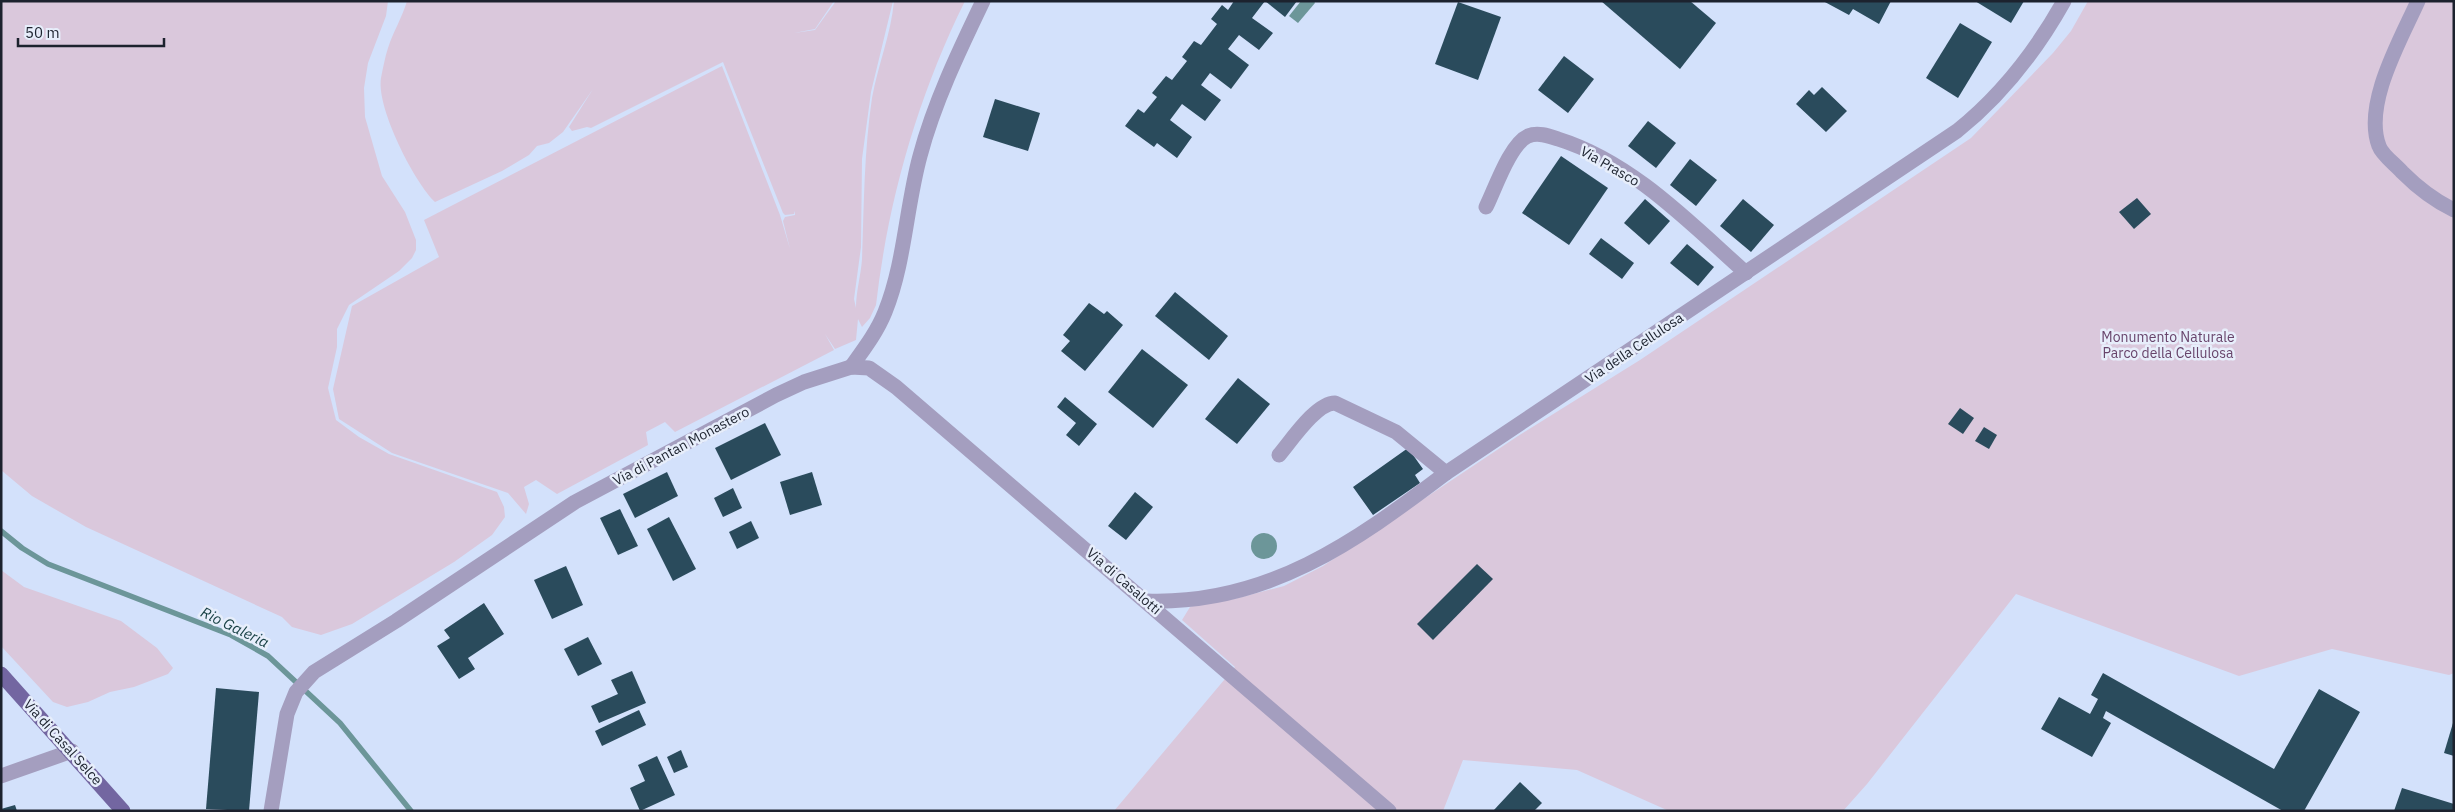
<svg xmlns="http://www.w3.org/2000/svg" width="2455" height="812" viewBox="0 0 2455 812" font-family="'IBM Plex Sans',sans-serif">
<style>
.green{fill:#dac8dc}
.water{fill:#6c9699}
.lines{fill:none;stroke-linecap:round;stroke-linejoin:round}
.stream{stroke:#6c9699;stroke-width:5.5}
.building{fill:#2a4b5c}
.minor{stroke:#a49ebf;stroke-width:15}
.major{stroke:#7366a1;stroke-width:15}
.labels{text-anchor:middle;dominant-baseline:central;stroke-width:5;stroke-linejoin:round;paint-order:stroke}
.street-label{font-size:14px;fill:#1c222e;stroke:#e7eefb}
.park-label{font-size:14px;fill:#68446b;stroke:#e7eefb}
.water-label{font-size:15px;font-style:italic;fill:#163f43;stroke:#e7eefb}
</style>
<rect width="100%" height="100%" fill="#d3e1fb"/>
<g class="green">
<path d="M1,1H388L386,16L368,63L364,88L365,117L382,176L405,212L416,240V250L412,258L399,271L349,305L337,329V347L328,388L336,420L359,437L389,454L497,492L504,507L505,517L492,535L454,562L352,624L321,635L292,627L282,617L86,527L32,496L1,470Z"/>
<path d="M407,1H834L815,29L794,33L815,30L836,1H893L871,92L862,159L861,247L854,299L856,308C856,291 861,275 862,259C864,205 864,152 872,98C878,65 891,34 894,1H965C918,96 888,200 876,305L870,318L862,327L858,319L856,340L835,349L825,334L834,350L675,432L665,422L646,432L648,445L557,494L536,480L524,487L529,504L526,514L508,493L392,453L339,419L333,389L352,306L439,257L424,220L722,66L780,215L790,249L783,221L785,217L795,215V211L794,214L785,215L783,213L723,62L591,128L587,127L572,131L569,127L593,89L563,132L549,143L537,146L529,155L502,171L435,202C414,182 376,107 381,78C383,68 385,57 388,48C393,32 402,18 407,1Z"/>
<path d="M2088,1H2454V673L2449,675L2332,649L2239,676L2016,594L1867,784L1843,811H1669L1577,770L1463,760L1443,811H1114L1235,667L1182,620L1190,607L1201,602L1234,599L1284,586L1323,566L1518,436L1640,360L1971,138L2053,53L2071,31Z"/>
<path d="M1,570L24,587L121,621L157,648L173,668L168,674L134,687L110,692L88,702L67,707L53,702L1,646Z"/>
</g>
<g class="water">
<path d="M1301,1H1314L1315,3L1298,23L1289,16Z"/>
<circle cx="1264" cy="546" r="13"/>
</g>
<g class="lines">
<path class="stream" d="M1,531L22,548L48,564L231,635L268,656L340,723L411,811"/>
</g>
<g class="building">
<path d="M1234,1H1265L1252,18L1273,33L1259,50L1239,35L1228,49L1249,65L1231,89L1210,73L1201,85L1221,100L1205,121L1182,104L1170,120L1192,137L1177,158L1157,143L1154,147L1125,126L1138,109L1144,113L1157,97L1152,93L1166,76L1172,80L1187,61L1182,57L1194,41L1201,45L1217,24L1211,19L1222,5L1228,10Z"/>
<path d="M1265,1H1297L1285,17Z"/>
<path d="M1601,1H1690L1716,23L1680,69Z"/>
<path d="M1823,1H1891L1879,24L1853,9L1849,15Z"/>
<path d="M1975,1H2024L2011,23Z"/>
<path d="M1458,2L1501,17L1478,80L1435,64Z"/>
<path d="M1960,23L1992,42L1958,98L1926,78Z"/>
<path d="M1564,56L1594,79L1568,113L1538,90Z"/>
<path d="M1822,87L1847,111L1826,132L1796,104L1809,90L1814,95Z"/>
<path d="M995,99L1040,113L1028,151L983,137Z"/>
<path d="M1648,121L1676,143L1656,168L1628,146Z"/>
<path d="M1561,156L1608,188L1569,245L1522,213Z"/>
<path d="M1690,159L1717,180L1696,206L1670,185Z"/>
<path d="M2137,198L2151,214L2134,229L2119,212Z"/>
<path d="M1645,199L1670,221L1649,245L1624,223Z"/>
<path d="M1743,199L1774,225L1751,252L1720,226Z"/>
<path d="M1601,238L1634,263L1622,279L1589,254Z"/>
<path d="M1687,244L1714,267L1698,286L1670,263Z"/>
<path d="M1175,292L1228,336L1209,360L1155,316Z"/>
<path d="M1089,303L1104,314L1107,311L1123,325L1085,371L1061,351L1070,341L1063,335Z"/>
<path d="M1142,349L1188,385L1153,428L1108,392Z"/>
<path d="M1238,378L1270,404L1237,444L1205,419Z"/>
<path d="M1065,397L1097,424L1079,446L1066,435L1076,423L1057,407Z"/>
<path d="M1960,408L1974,418L1963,434L1948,424Z"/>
<path d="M765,423L781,455L731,480L715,448Z"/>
<path d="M1984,427L1997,435L1989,449L1975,441Z"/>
<path d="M1408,448L1423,469L1415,475L1420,483L1373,515L1353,487Z"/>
<path d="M667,472L678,496L635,518L623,494Z"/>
<path d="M812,472L822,505L790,515L780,482Z"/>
<path d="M733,488L742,508L723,517L714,498Z"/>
<path d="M1135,492L1153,507L1126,540L1108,526Z"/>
<path d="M620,509L638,546L618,555L600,518Z"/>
<path d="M669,517L696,569L673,581L647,529Z"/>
<path d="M751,521L759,538L737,549L729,532Z"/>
<path d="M1477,564L1493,579L1433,640L1417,624Z"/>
<path d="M566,566L583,605L552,619L534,580Z"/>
<path d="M484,603L504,634L468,658L475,669L459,679L437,646L450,638L444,630Z"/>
<path d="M588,637L602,664L578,676L564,649Z"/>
<path d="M632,671L646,703L599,723L591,706L618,694L611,680Z"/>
<path d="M2103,673L2274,769L2319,689L2360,712L2304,811H2283L2106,711L2103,718L2111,723L2092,757L2041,729L2059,697L2090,714L2098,699L2091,695Z"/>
<path d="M216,688L259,692L249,811L206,809Z"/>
<path d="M639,710L646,725L602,746L595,731Z"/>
<path d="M2453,723H2454V756L2444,753Z"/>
<path d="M681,750L688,767L674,773L667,757Z"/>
<path d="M657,756L675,795L640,811L630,788L645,781L638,765Z"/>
<path d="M1520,782L1542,803L1534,811H1493Z"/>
<path d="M2402,788L2454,804V811H2394Z"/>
<path d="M15,805L17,811H1V809Z"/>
</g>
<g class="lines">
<g class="minor">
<path d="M2418,1C2401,39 2363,104 2379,146C2382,155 2395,164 2402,172C2416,186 2435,201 2454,210"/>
<path d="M1486,207C1495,189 1510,144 1528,136C1538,132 1549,136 1558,139C1632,162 1690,223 1746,273"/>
<path d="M851,367C864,349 877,332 885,312C905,262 906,207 920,156C934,103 959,51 983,1"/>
<path d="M1279,455C1291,441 1316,403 1335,403L1396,432L1446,473"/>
<path d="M1147,601C1267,605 1355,542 1446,473L1957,131C2002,95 2036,51 2064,1"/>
<path d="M1,776L72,751"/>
<path d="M271,811L287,714L296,692L314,672L396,621L575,502L776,395L804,382L851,367L869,368L896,387L1389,811"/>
</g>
<path class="major" d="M1,674L123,811"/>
</g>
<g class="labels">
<g class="street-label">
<text transform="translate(1610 166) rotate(30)">Via Prasco</text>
<text transform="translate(1634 348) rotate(-34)">Via della Cellulosa</text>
<text transform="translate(681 446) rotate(-28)">Via di Pantan Monastero</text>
<text transform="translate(1124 581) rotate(41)">Via di Casalotti</text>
<text transform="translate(63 742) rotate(48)">Via di Casal Selce</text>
</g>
<g class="park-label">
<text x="2168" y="337">Monumento Naturale<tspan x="2168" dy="16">Parco della Cellulosa</tspan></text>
</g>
<g class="water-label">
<text transform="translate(235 627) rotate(26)">Rio Galeria</text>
</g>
</g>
<rect width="2455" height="812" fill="none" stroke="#1c222e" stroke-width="5"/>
<path d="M18 38v8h146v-8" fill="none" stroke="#1c222e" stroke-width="2.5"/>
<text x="25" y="38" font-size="15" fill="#1c222e" stroke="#e7eefb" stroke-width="4" paint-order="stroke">50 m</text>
</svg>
